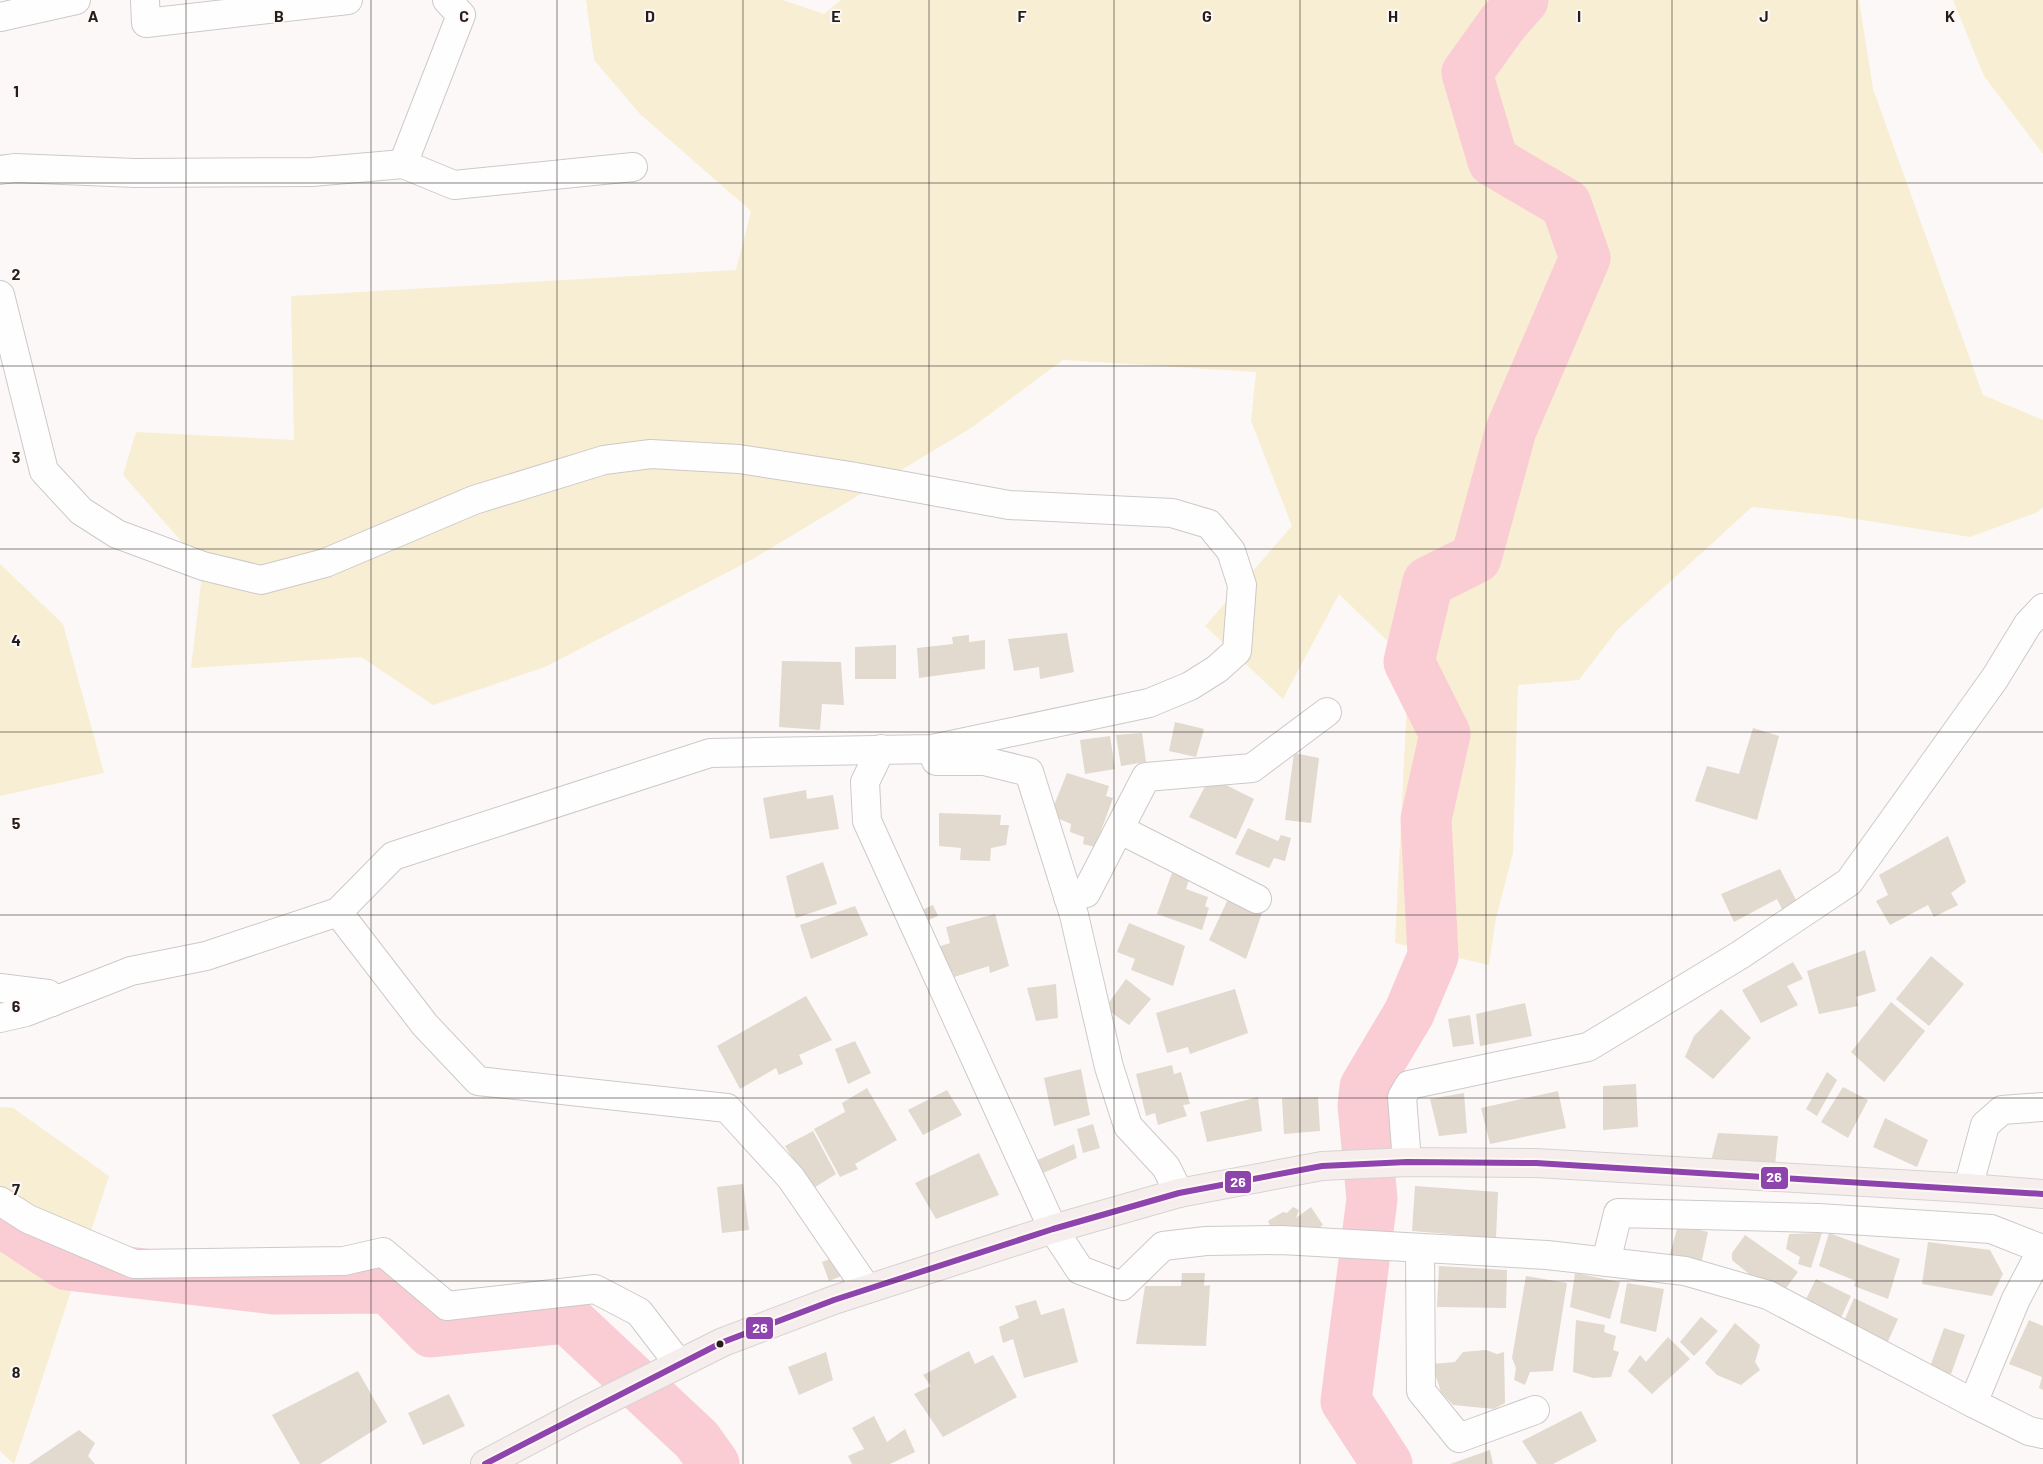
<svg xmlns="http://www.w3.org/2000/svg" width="2043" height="1464" viewBox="0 0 2043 1464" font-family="Barlow,sans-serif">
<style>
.green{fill:#f8eed3}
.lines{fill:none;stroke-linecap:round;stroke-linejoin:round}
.river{stroke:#faccd4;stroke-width:51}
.building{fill:#e2d9cf}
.minor-casing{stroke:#cdc9c8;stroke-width:30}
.highway-casing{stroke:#d6d4d3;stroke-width:30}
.minor{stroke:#fffefe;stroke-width:28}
.highway{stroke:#f5eeed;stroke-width:28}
.bus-1-casing{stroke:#fff7f4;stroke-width:10}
.bus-1{stroke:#8e44ad;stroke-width:6}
.grid{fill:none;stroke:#221e1c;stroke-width:1;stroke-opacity:0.55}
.bus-dot{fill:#221e1c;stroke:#fff7f4;stroke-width:2}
.grid-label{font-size:16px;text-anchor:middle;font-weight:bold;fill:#221e1c;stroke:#fff7f4;stroke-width:4;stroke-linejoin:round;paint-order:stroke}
.line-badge{stroke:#fff7f4;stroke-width:2}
.badge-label{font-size:14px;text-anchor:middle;font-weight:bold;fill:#fff}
</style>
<rect width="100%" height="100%" fill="#fcf8f7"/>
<g class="green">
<path d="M586,0H783L824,14L841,0H1859L1873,89L1983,395L2043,420V507L2038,512L1970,537L1836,516L1752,507L1618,629L1579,680L1518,685L1513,853L1496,918L1489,965L1395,943L1409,662L1339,594L1283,699L1205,626L1292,526L1251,421L1256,372L1063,360L971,428L751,560L545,667L433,705L361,657L191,668L203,566L123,475L136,432L294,440L291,296L736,270L751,211L640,114L594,60Z"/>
<path d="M1953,0H2043V154L1984,76Z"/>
<path d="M0,564L63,624L104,773L0,796Z"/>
<path d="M0,1107L13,1108L109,1176L14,1464L0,1451Z"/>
</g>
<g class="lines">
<g class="river">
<path d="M0,1221L67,1265L274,1289L388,1288L431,1332L567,1318L697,1440L714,1464"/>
<path d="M1387,1464L1346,1401L1372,1199L1363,1105L1365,1087L1409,1013L1433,956L1426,819L1445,734L1409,662L1428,582L1476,558L1511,430L1585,258L1566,204L1493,161L1467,73L1502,24L1523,0"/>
</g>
</g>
<g class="building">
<path d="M1067,633L1074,672L1040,679L1039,667L1014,671L1008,639Z"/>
<path d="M969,635V642L985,640V669L919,678L917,648L953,644L952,637Z"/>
<path d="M896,645V679H855V647Z"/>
<path d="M782,661L841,662L844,705L822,704L820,730L779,727Z"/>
<path d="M1175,722L1204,729L1196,757L1169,751Z"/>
<path d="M1753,728L1779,736L1757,820L1695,801L1707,766L1739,774Z"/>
<path d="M1142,733L1146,762L1121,766L1116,735Z"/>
<path d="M1110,736L1115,769L1085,774L1080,740Z"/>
<path d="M1294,753L1319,758L1311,823L1285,820Z"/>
<path d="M1067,773L1109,786L1106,796L1113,798L1095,847L1083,844L1084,837L1070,832L1071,824L1050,815Z"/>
<path d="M1210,777L1254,799L1236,839L1189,817Z"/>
<path d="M806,790L807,799L833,795L839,829L770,839L763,798Z"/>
<path d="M939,813L1001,815L1000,825H1009L1006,845L991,848L990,861L960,860L961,848L939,846Z"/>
<path d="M1248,828L1278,841L1281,835L1291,838L1285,861L1274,858L1269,868L1235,854Z"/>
<path d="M1948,836L1966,882L1951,893L1958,905L1934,917L1928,905L1890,925L1876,901L1888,895L1879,875Z"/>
<path d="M823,862L837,904L796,918L786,876Z"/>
<path d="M1780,869L1796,900L1782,909L1777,899L1734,922L1721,894Z"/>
<path d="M1172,873L1189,879L1186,889L1208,897L1205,906L1209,908L1202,930L1157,914Z"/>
<path d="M1229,897L1262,913L1246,959L1209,940Z"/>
<path d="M933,905L938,916L919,924L915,913Z"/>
<path d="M855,906L868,935L811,959L800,925Z"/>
<path d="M995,914L1009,966L990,973L989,966L954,977L953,972L942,976L934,948L950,943L946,927Z"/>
<path d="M1129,923L1185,946L1173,986L1131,970L1135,959L1117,952Z"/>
<path d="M1865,950L1876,991L1856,997L1858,1006L1819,1014L1807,971Z"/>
<path d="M1931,956L1964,984L1929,1026L1896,999Z"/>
<path d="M1793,962L1803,979L1787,986L1798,1005L1761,1023L1742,990Z"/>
<path d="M1126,979L1151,999L1129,1025L1105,1008Z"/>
<path d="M1056,984L1058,1018L1036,1021L1027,988Z"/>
<path d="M1235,989L1248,1033L1190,1054L1188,1047L1167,1053L1156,1013Z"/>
<path d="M806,996L832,1040L799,1055L803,1064L779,1075L776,1068L740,1089L717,1046Z"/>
<path d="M1891,1002L1925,1031L1884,1082L1851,1052Z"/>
<path d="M1525,1003L1532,1036L1480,1046L1476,1014Z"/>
<path d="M1721,1009L1751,1038L1713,1079L1685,1057L1694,1036Z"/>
<path d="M1470,1015L1474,1044L1453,1047L1448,1019Z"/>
<path d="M855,1041L871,1073L848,1084L835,1049Z"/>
<path d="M1172,1065L1174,1074L1181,1072L1190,1104L1183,1105L1187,1116L1158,1125L1155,1113L1146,1116L1136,1074Z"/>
<path d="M1081,1069L1090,1115L1054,1126L1044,1078Z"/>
<path d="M1827,1072L1837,1080L1817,1116L1806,1109Z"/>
<path d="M1636,1084L1638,1127L1603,1130V1086Z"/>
<path d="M1843,1087L1868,1100L1848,1138L1821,1122Z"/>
<path d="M867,1088L897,1140L855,1164L858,1169L840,1177L814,1129L845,1112L842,1103Z"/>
<path d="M947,1090L962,1115L923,1135L908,1110Z"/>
<path d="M1558,1091L1566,1128L1490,1144L1481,1108Z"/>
<path d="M1464,1093L1467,1133L1439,1136L1430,1099Z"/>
<path d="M1258,1097L1262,1131L1207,1142L1200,1112Z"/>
<path d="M1318,1097L1320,1131L1284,1134L1282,1098Z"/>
<path d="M1885,1118L1928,1140L1917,1167L1873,1147Z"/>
<path d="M1093,1124L1100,1148L1083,1153L1077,1129Z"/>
<path d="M813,1131L836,1174L812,1189L785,1146Z"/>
<path d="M1718,1133L1778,1136L1775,1165L1711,1161Z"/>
<path d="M1074,1144L1077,1158L1041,1174L1033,1162Z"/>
<path d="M979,1153L999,1195L936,1219L915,1183Z"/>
<path d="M743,1184L749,1230L722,1233L717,1187Z"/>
<path d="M1415,1186L1498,1192L1496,1238L1412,1231Z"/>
<path d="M1293,1207L1299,1210L1296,1218L1311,1207L1323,1225L1309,1235L1273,1233L1268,1221L1283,1212L1287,1213Z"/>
<path d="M1678,1225L1708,1232L1700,1269L1668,1262Z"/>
<path d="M1822,1233L1811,1268L1798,1264L1800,1257L1786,1249L1789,1234Z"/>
<path d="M1829,1233L1900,1259L1888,1299L1854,1286L1856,1281L1819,1266Z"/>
<path d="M1745,1235L1798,1272L1783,1292H1771L1732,1260V1253Z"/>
<path d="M1928,1242L1990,1250L2003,1274L1992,1296L1922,1284Z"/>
<path d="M838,1256L844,1275L829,1281L822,1262Z"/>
<path d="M1439,1266L1507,1270L1506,1308L1437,1307Z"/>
<path d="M1182,1273H1205L1204,1286L1210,1285L1206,1346L1136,1344L1145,1286H1181Z"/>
<path d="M1575,1273L1620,1282L1610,1319L1570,1307Z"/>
<path d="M1526,1276L1567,1283L1553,1371L1530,1372L1525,1385L1514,1380L1516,1368L1512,1358Z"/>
<path d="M1816,1279L1851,1296L1839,1322L1803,1305Z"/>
<path d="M1627,1283L1664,1289L1656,1332L1620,1323Z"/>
<path d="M1854,1298L1898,1319L1885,1348L1842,1326Z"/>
<path d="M1036,1300L1041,1315L1064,1308L1078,1362L1024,1378L1013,1339L1003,1343L999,1327L1019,1318L1015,1306Z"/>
<path d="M1701,1317L1718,1331L1694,1356L1680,1342Z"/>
<path d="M1576,1320L1605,1325L1604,1332L1616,1336L1613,1350L1619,1352L1611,1377L1593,1378L1573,1372Z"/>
<path d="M2029,1320L2043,1326V1390L2039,1388L2042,1377L2009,1364Z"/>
<path d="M1735,1323L1760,1345L1755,1362L1760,1370L1741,1385L1717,1375L1705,1363Z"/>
<path d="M1944,1328L1965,1335L1951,1374L1939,1371L1927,1375Z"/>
<path d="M1668,1337L1690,1359L1652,1394L1628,1371L1640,1355L1646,1362Z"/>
<path d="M1486,1350L1497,1354L1504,1352L1505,1403L1494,1409L1453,1405L1441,1392L1432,1364L1455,1362L1463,1352Z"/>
<path d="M969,1351L975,1364L993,1355L1017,1397L943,1437L914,1394L931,1386L923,1375Z"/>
<path d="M826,1352L833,1380L799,1395L788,1367Z"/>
<path d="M358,1371L387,1422L320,1464H300L272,1415Z"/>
<path d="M449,1394L465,1426L423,1445L408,1413Z"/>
<path d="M1581,1411L1597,1441L1553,1464H1537L1522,1441Z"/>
<path d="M874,1416L887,1442L905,1429L915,1452L890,1464H852L848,1456L864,1449L852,1428Z"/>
<path d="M79,1430L95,1443L88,1456L95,1464H29Z"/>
<path d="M1490,1450L1493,1464H1450Z"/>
</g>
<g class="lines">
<g class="minor-casing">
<g id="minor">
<path d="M145,0L146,23L348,0"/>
<path d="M447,0L461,15L403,164L454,185L633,167"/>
<path d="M0,17L76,0"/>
<path d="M0,170L15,168L135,173L312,172L403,164"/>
<path d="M0,295L44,471L81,511L117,534L203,566L261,580L325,563L474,500L604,460L651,454L739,459L850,476L1009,505L1172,513L1209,524L1231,551L1242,585L1237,651L1217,669L1190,686L1149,703L932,749L710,753L393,856L338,912L206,956L131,971L26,1012L0,1018"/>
<path d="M881,749L865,782L867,821L1053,1229L1080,1270L1122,1286L1163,1246L1206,1241L1281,1240L1547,1255L1685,1271L1768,1295L1973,1403"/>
<path d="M935,758L936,761H984L1029,772L1074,915L1109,1067L1128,1126L1166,1167L1179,1193"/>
<path d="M1119,829L1257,899"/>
<path d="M1068,897L1086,893L1146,777L1252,768L1327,712"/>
<path d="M338,912L425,1025L478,1081L727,1108L791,1178L867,1289"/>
<path d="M0,988L48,994L52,1002"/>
<path d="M1407,1162L1402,1097L1409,1085L1588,1047L1740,955L1849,882L1995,678L2028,624L2043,608"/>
<path d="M1968,1188L1985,1125L2002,1110L2043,1107"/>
<path d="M0,1201L28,1219L134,1264L344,1261L383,1252L447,1306L595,1289L639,1312L679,1364"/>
<path d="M2043,1248L2016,1299L1973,1403L2029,1431L2043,1434"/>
<path d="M1420,1249L1421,1391L1459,1438L1535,1410"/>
<path d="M1606,1262L1618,1213L1818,1218L1991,1229L2042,1249"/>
</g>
</g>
<g class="highway-casing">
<path id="highway" d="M485,1464L579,1414L723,1342L834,1300L1053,1229L1179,1193L1322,1166L1407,1162L1536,1163L1968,1188L2043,1194"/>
</g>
<use href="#minor" class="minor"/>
<use href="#highway" class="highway"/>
<g class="bus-1-casing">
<path id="bus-1" d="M485,1464L723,1342L834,1300L1053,1229L1179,1193L1322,1166L1407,1162L1536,1163L2043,1194"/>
</g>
<use href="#bus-1" class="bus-1"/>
</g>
<path class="grid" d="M186,0V1464M371,0V1464M557,0V1464M743,0V1464M929,0V1464M1114,0V1464M1300,0V1464M1486,0V1464M1672,0V1464M1857,0V1464M0,183H2043M0,366H2043M0,549H2043M0,732H2043M0,915H2043M0,1098H2043M0,1281H2043"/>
<circle class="bus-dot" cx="720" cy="1344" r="4.5"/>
<g class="grid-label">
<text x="93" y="22">A</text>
<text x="279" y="22">B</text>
<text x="464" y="22">C</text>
<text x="650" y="22">D</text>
<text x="836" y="22">E</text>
<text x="1022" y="22">F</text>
<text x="1207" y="22">G</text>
<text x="1393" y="22">H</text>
<text x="1579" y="22">I</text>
<text x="1764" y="22">J</text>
<text x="1950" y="22">K</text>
<text x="16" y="97">1</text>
<text x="16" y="280">2</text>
<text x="16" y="463">3</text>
<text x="16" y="646">4</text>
<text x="16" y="829">5</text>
<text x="16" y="1012">6</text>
<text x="16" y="1195">7</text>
<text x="16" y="1378">8</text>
</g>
<g class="line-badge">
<rect x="1760" y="1166" width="29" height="24" rx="5" fill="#8e44ad"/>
<rect x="1224" y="1170" width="28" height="24" rx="5" fill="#8e44ad"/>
<rect x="745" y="1316" width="29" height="24" rx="5" fill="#8e44ad"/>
</g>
<g class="badge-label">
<text x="1774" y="1182">26</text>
<text x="1238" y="1187">26</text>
<text x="760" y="1333">26</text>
</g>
</svg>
